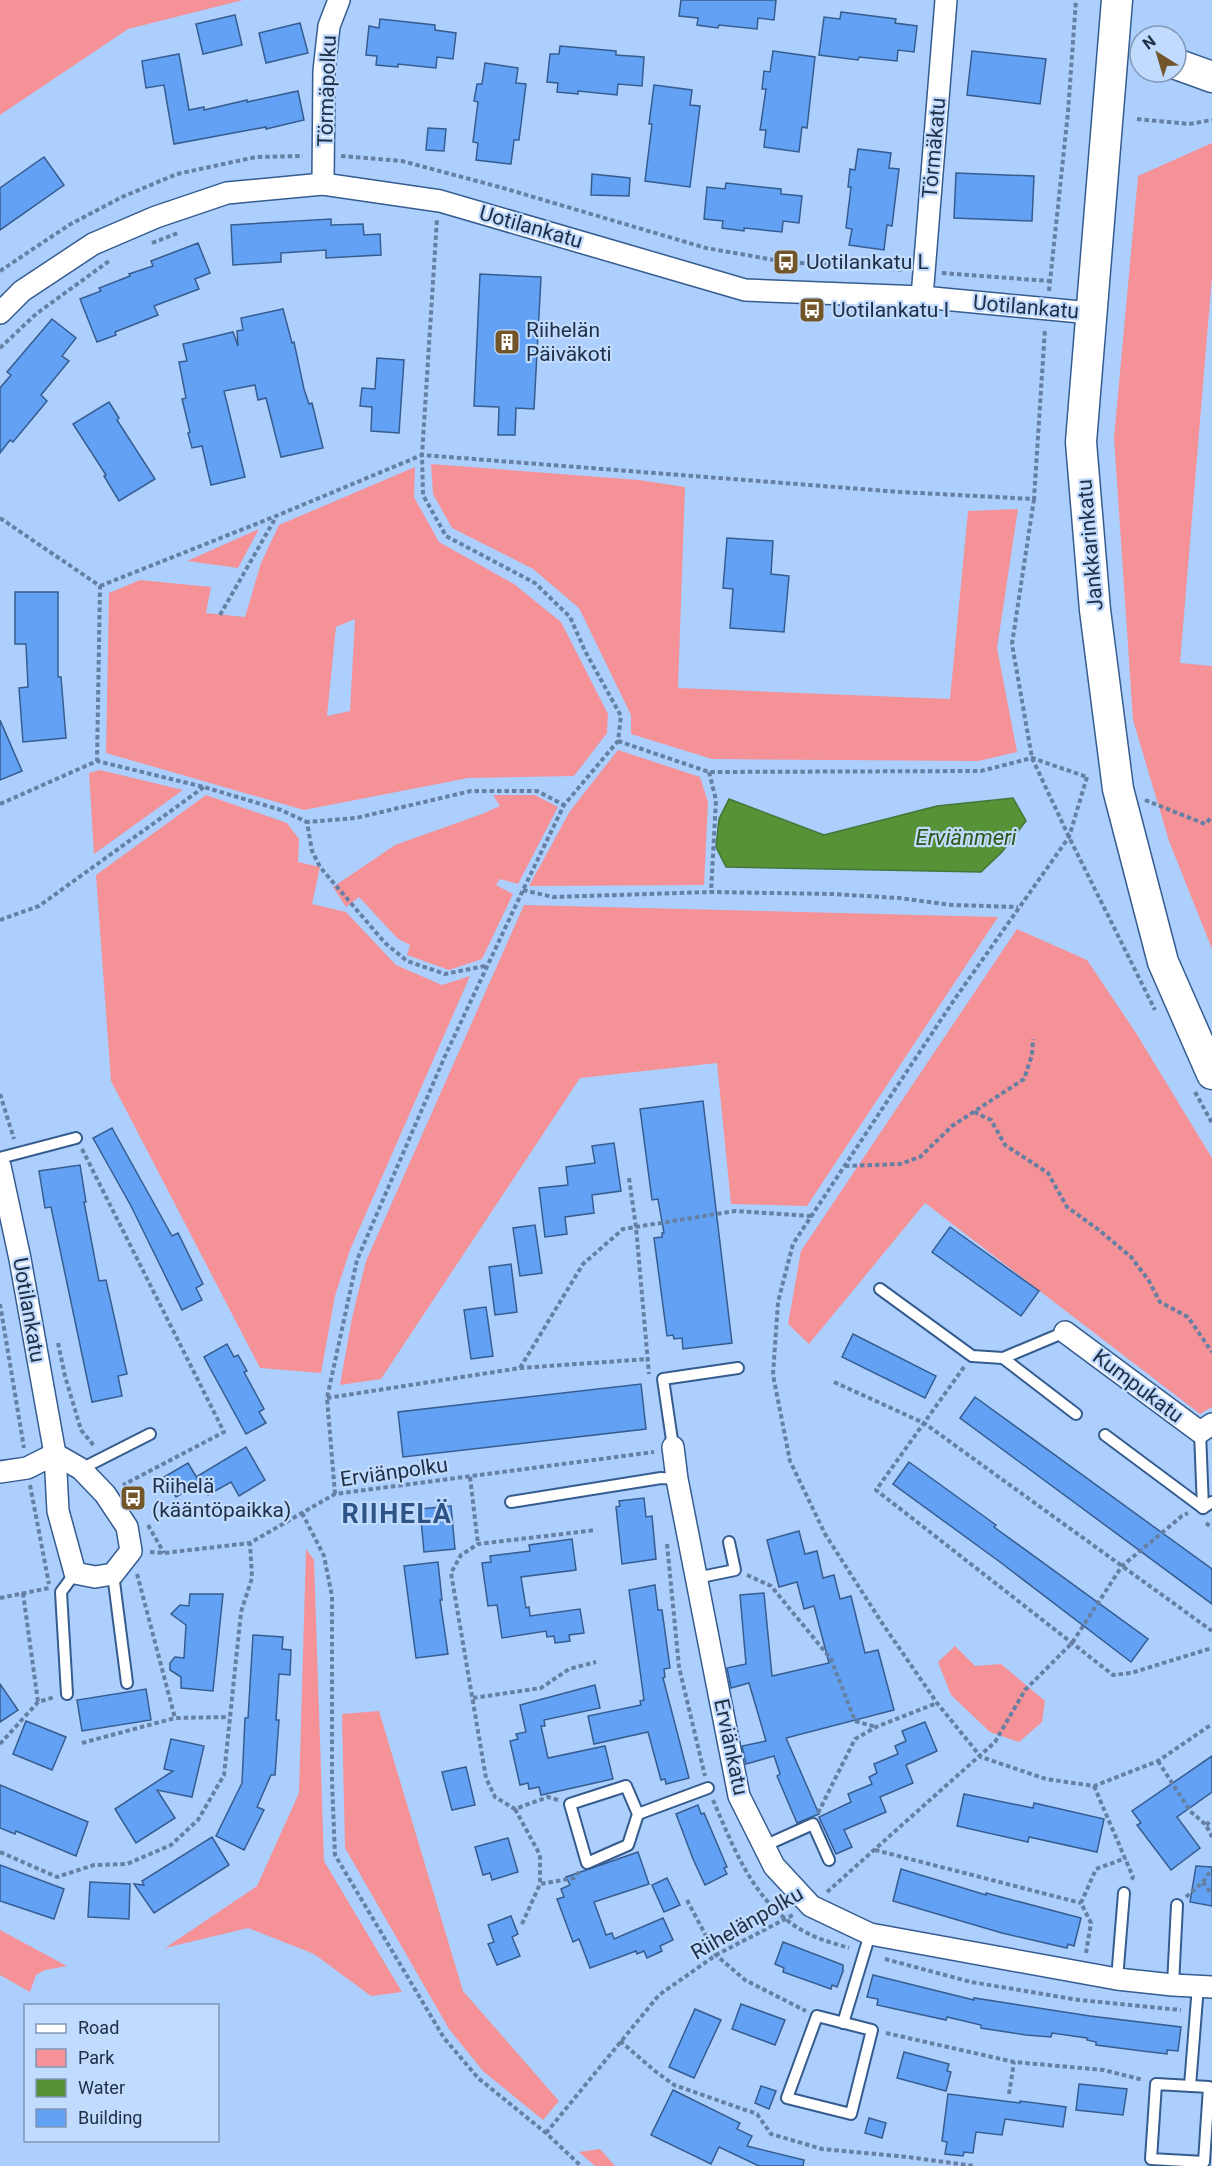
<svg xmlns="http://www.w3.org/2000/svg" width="1212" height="2166" viewBox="0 0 1212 2166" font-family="Roboto,sans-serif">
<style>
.green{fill:#f59298;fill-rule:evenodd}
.water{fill:#569236;stroke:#46753b;stroke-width:1.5}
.building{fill:#63a1f5;stroke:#365d90;stroke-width:1.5}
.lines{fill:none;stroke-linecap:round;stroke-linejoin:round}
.lane-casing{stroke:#355c8f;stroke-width:14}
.street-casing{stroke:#355c8f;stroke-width:24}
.secondary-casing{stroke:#355c8f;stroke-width:33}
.path{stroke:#6680a3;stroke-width:4;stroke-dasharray:4.5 3;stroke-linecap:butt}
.lane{stroke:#fff;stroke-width:10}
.street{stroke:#fff;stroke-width:21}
.secondary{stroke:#fff;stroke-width:30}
.labels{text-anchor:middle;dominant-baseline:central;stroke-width:4.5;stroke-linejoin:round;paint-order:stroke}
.street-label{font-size:21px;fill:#203047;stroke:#c1dbff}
.poi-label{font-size:21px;fill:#203047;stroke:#c1dbff;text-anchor:start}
.water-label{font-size:22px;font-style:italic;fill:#2e5618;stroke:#c1dbff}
.district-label{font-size:27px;font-weight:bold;letter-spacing:1.5px;fill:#2e5487;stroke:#c1dbff}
</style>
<rect width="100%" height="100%" fill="#accffe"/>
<g class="green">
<path d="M0,0H243L128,29L0,115Z"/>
<path d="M1212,143V276L1180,663L1212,666V949L1169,841L1133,720L1114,438L1138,176Z"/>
<path d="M431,464L639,480L685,487L678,688L950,699L968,511L1018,509L997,648L1017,752L978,761L712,759L631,734V715L579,608L533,569L452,528L433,494Z"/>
<path d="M415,467L414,497L439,542L514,584L561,622L608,714L607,733L574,776L468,778L304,810L106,753L109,593L140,580L211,587L206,613L245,617L261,563L279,525ZM355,619L350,711L327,716L336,627Z"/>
<path d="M259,529L238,568L187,561Z"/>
<path d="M618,750L700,777L708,802L704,885L529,886L570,811Z"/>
<path d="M100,770L183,790L94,854L89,773Z"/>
<path d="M206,795L287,823L299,839L298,862L320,867L312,904L346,912L396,965L442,985L470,976L350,1250L335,1296L321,1373L260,1368L111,1081L96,875Z"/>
<path d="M493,795H535L558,807L518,884L500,879L496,885L513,894L482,959L449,970L407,955L410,945L398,939L359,897L346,907L333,887L395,845L482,814L500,806Z"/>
<path d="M524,905L998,917L807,1206L731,1204L717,1063L580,1078L381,1379L340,1385L352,1318L366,1261Z"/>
<path d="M1017,929L1087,960L1136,1033L1212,1158V1407L1200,1414L925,1203L809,1344L788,1324L801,1251Z"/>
<path d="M306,1549L314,1560L324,1861L402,1992L371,1996L314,1954L248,1928L165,1948L257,1886L299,1793Z"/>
<path d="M955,1646L975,1666L1001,1664L1045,1701L1042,1722L1019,1742L990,1732L951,1695L938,1662Z"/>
<path d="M379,1711L463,1991L559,2101L543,2120L483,2071L449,2029L345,1848L342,1714Z"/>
<path d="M0,1930L67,1966L45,1970L36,1975L30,1992L0,1975Z"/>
<path d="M600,2149L615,2166H595L579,2152Z"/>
</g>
<path class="water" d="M1013,798L1026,821L1002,852L981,872L726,867L716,847L719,819L729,799L824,835L937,806Z"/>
<g class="building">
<path d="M681,0H776L774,20L758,18L757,29L719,25L718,28L697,25L698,18L679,16Z"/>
<path d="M841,12L896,19L895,23L917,26L914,52L898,50L897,61L859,57L858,60L819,55L824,17L840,19Z"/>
<path d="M235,15L242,45L203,54L196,24Z"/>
<path d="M380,19L435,25V30L456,33L453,59L437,57L436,68L398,64V67L376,65L377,56L366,55L369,26L379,28Z"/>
<path d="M300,23L308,53L266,63L259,33Z"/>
<path d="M560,46L616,51V55L644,57L642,86L618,84L617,95L578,91V94L557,92L558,83L547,82L550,54H559Z"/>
<path d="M773,51L815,57L807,128L802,127L799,152L764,147L766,130H760L766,89H762L764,71L770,72Z"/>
<path d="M972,51L1046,59L1040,104L967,95Z"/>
<path d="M179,54L189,110L204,107V110L247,100V102L298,91L304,120L266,129V127L174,144L164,85L146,88L142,61Z"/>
<path d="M485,63L518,68L516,83L526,84L519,140H514L511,164L476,160L478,143L473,142L478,102L474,101L477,84H482Z"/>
<path d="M654,85L692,90L690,105L700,106L690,187L645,181L652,124H649Z"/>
<path d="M428,128L446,129L444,151L426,150Z"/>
<path d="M858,149L891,153L889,168L899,169L892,226L887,225L884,250L849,245L852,229L846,228L851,187H848L850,169L855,170Z"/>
<path d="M44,157L64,185L0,230V188Z"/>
<path d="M956,173L1034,176L1032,221L954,218Z"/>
<path d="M592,174L630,178L629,196L591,195Z"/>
<path d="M726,183L781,189V194L802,196L799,223L783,221L782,232L744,228V231L722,228L723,221L704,219L707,187L725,189Z"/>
<path d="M331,219V225L363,224L364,235L380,234L381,255L326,258V250L281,253V262L233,265L231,225Z"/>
<path d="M198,243L210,273L195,279L199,289L154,306L158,315L115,332L116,335L97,342L80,299L101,291L99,288L130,276L129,274L153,266L151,261Z"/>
<path d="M480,274L541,277L534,409L516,408L515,435H498L499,407L474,406Z"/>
<path d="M283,309L292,343L294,342L304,389L309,404L312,403L323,448L281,457L266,398L258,400L255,385L224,391L245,477L211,485L202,446L192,448L188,433L190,432L182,399L186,398L179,362L187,361L183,344L233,332L238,346L237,331L243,330L241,318Z"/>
<path d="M52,319L76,338L62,356L69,361L41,395L47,401L13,442L10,440L0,453V388L11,375L7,372Z"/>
<path d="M377,358L404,360L399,433L371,431L372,407L360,406L362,388L375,389Z"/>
<path d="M109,402L119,418L117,420L155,479L119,501L104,476L106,475L73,424Z"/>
<path d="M727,538L773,541L771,574L789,576L784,632L730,628L733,589L723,588Z"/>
<path d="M15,592H58V677H61L66,738L23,742L19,688L28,687L26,644H15Z"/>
<path d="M0,720L22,771L0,780Z"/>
<path d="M703,1101L732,1343L683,1349L682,1338L674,1339L673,1335L667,1336L654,1238L662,1237V1233H664L658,1199L652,1200L640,1109Z"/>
<path d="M112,1128L172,1236L178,1233L203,1284L196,1288L202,1300L182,1310L131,1206L93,1138Z"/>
<path d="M614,1143L621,1191L592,1195L594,1213L565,1217L567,1234L545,1237L539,1188L568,1185L566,1167L595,1163L592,1146Z"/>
<path d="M80,1165L86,1202H84L99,1281L106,1280L127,1374L118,1376L122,1396L92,1402L51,1207L45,1208L39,1171Z"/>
<path d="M535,1225L542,1273L520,1276L513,1228Z"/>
<path d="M950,1227L1039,1291L1021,1316L932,1252Z"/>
<path d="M511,1264L517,1312L495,1315L489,1267Z"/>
<path d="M486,1307L493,1356L471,1359L464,1310Z"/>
<path d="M853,1334L936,1376L925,1398L842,1357Z"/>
<path d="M227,1344L234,1357L238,1355L247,1371L244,1372L264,1409L259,1412L266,1423L246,1434L204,1357Z"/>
<path d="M641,1384L646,1429L403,1457L398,1412Z"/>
<path d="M975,1397L1212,1569V1604L960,1418Z"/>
<path d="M246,1447L265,1480L239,1496L231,1482L208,1495L196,1477Z"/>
<path d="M909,1462L996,1525L994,1527L1148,1639L1131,1662L1000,1562L893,1484Z"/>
<path d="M188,1463L200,1483L176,1497L164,1477Z"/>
<path d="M644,1498L646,1517L652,1516L656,1559L622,1564L616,1507L620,1506L619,1501Z"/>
<path d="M451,1506L455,1549L424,1552L420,1509Z"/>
<path d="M799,1531L805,1554L817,1551L823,1578L834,1575L840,1599L851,1596L865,1653L878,1650L894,1710L786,1738L819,1814L797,1823L777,1776L780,1774L774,1756L746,1764L742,1746L766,1741L749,1683L731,1688L727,1668L746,1664L740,1595L764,1593L772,1676L829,1663L814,1606L804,1609L797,1582L779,1587L767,1540Z"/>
<path d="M572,1539L576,1570L521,1577L526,1608L529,1607L530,1616L580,1609L584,1633L569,1635L570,1641L555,1643L554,1636L547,1637L546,1631L502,1638L497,1605L488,1606L482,1563L491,1562L490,1556L530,1551L529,1545Z"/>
<path d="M438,1562L442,1600H440L448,1654L416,1658L404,1566Z"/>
<path d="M655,1585L658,1610H662L670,1668L664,1669L665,1677L663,1678L689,1778L666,1784L665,1779L661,1780L648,1732L594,1744L588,1716L641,1705L640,1701L644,1700L629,1590Z"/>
<path d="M190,1594H223L213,1691L181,1688V1677L170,1670V1663L175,1657L184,1658L186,1625L171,1614L180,1605L189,1606Z"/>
<path d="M253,1635L283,1637L282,1649L291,1650L290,1675L279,1674L276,1720H279L275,1775H271L257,1807L264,1810L244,1850L216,1836L242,1783L245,1718H248Z"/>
<path d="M0,1684L18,1710L0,1722Z"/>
<path d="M595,1685L600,1708L544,1720L545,1726H541L548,1758L605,1746L613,1779L541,1795L539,1787L529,1789L528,1783L520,1785L510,1741L518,1739L516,1734L526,1732L520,1705Z"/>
<path d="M146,1689L151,1720L82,1731L77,1700Z"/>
<path d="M26,1721L66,1737L52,1770L13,1754Z"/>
<path d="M925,1722L937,1751L906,1765L913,1783L880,1797L886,1812L844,1830L852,1847L836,1854L819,1817L851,1802L848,1794L872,1784L869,1777L877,1773L874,1764L898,1754L895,1746L906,1741L902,1731Z"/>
<path d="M171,1739L204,1746L192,1797L157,1790L175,1818L136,1843L115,1809L173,1771L164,1769Z"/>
<path d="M1212,1756V1792L1177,1817L1200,1848L1171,1870L1137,1825L1141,1823L1132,1811Z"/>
<path d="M466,1767L475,1805L452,1810L442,1772Z"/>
<path d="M0,1785L88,1822L76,1856L16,1831L15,1834L0,1828Z"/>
<path d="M964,1794L1033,1808L1034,1803L1104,1819L1097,1852L1029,1837L1028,1842L957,1826Z"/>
<path d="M698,1805L701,1814L704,1813L727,1867L724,1868L727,1874L705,1885L693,1859L676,1814Z"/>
<path d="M212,1837L229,1865L154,1913L134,1884L144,1885L142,1881Z"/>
<path d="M508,1838L518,1872L492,1880L490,1873L483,1875L475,1847Z"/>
<path d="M638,1852L649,1884L594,1902L606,1935L612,1933L614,1939L663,1918L673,1940L660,1946L662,1951L647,1958L644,1951L637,1954L636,1951L590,1968L579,1939L573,1942L557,1899L564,1897L561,1889L570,1885L566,1877Z"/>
<path d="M0,1865L64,1889L54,1919L0,1901Z"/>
<path d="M1196,1866L1212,1867V1906L1190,1902Z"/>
<path d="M901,1869L986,1895V1893L1081,1918L1074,1946L1068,1944L1067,1948L1002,1933L893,1901Z"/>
<path d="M667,1878L680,1905L664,1912L652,1885Z"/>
<path d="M90,1882L130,1884L129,1919L88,1917Z"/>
<path d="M511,1916L518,1934L512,1937L520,1956L497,1965L488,1944L494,1942L488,1925Z"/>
<path d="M783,1942L843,1965V1971L837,1987L832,1985L831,1989L783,1972L784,1968L775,1964Z"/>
<path d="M873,1975L974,2000V1998L1090,2016L1181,2027L1178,2051L1167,2050V2054L1142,2051L1096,2045V2042L1087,2040V2038L1052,2033L1051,2037L1026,2035L981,2028V2025L947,2017L946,2020L877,2005L878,1999L867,1997Z"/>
<path d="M741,2004L785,2020L775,2045L732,2029Z"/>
<path d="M695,2009L721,2020L694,2078L669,2067Z"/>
<path d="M904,2052L949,2064L947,2071L951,2072L946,2091L897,2078Z"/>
<path d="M1079,2084L1127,2089L1123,2115L1076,2110Z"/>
<path d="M761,2086L776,2091L769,2109L755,2103Z"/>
<path d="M673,2090L740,2123L737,2129L752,2136L747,2146L804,2160L803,2166H759L719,2147L711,2164L651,2135Z"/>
<path d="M948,2094L1020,2103V2101L1066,2107L1063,2127L1005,2119L1002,2135L976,2132L973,2153L964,2152L963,2156L945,2154L947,2142L942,2141Z"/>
<path d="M869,2118L886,2123L882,2138L865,2133Z"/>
</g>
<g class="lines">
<g class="lane-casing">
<g id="lane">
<path d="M0,1158L76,1138"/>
<path d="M880,1289L972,1356L1003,1358L1065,1332"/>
<path d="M1003,1358L1076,1414"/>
<path d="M1200,1432L1203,1508"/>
<path d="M1105,1435L1203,1508L1212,1502"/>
<path d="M673,1447L663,1379L738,1368"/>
<path d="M81,1469L150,1434"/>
<path d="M511,1502L661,1478L677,1479"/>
<path d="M113,1574L127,1683"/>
<path d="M696,1578L735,1570L729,1542"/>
<path d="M67,1694L61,1592L75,1573"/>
<path d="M626,1786L638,1814L628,1845L587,1863L570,1804Z"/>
<path d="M638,1814L708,1788"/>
<path d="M764,1846L813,1824L829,1860"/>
<path d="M1117,1979L1124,1893"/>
<path d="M1173,1985L1177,1905"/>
<path d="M817,2016L872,2030L851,2114L787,2098Z"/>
<path d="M843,2023L870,1934"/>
<path d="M1156,2084L1209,2087L1204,2162L1151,2159Z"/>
<path d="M1190,2086L1198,1986"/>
</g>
</g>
<g class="street-casing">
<g id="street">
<path d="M323,184L324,71L329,26L339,0"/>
<path d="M922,297L946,0"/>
<path d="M0,313L22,291L93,244L156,217L227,193L323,184L440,201L745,290L922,297L1091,313"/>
<path d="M0,1166L20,1259L55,1454L58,1511L75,1573L95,1577L113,1574L131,1551L127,1527L105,1494L81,1469L55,1454"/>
<path d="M1065,1332L1200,1432L1212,1424"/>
<path d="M673,1447L677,1479L739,1796L774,1866L811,1906L870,1934L1117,1979L1173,1985L1212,1987"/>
<path d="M0,1472L27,1468L55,1454"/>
</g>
</g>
<g class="secondary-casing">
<g id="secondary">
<path d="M1117,0L1081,442L1095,610L1118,789L1163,962L1212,1074"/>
<path d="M1176,64L1212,77"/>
</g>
</g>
<g class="path">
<path d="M1137,119L1189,124L1212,120"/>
<path d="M341,156L402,161L503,188L706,248L786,262L904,270"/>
<path d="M152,243L178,233"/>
<path d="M0,271L69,225L122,197L177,174L256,157L303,156"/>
<path d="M942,273L1049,281"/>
<path d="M1049,291L1068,112L1076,0"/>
<path d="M0,348L36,314L109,261"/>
<path d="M1034,499L1012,644L1032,758L1069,837L1155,1010"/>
<path d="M0,518L100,586L97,761"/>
<path d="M100,586L276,516L422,455L900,492L1034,499L1045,328"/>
<path d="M220,615L276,517"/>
<path d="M618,741L709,772L981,771L1032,758L1087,777"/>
<path d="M709,772L716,800L711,892"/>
<path d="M1087,777L1069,837L954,1000L793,1244L778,1302L773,1375L790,1461L825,1534L882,1623L937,1703L981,1757L1046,1779L1094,1786L1158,1761L1212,1724"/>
<path d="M1145,800L1205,824L1212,817"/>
<path d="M0,804L97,761L204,787L281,810L307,822"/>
<path d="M523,890L553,897L711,892L833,894L899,898L952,905L1018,907"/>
<path d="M0,920L39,906L204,787"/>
<path d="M485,966L445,974L407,961L385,943L320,867L312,851L307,822L356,818L471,791H537L564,805"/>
<path d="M1195,1092L1212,1123"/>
<path d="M0,1094L14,1139"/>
<path d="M974,1112L991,1120L1005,1145L1048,1173L1067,1207L1099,1230L1131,1257L1149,1281L1160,1302L1188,1317L1212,1352"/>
<path d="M82,1149L224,1432L123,1485"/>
<path d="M845,1166L900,1164L920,1157L952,1126L1024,1079L1032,1055L1033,1039"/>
<path d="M629,1178L636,1227L649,1374"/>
<path d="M0,1304L24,1448"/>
<path d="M58,1343L65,1376L81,1430L95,1447"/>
<path d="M964,1367L876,1490L1113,1675L1131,1673L1212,1648"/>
<path d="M520,1368L583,1264L623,1229L735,1211L812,1216"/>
<path d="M834,1382L924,1423L1212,1631"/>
<path d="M327,1398L520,1368L648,1359"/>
<path d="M470,1477L478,1544"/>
<path d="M30,1485L49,1584"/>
<path d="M335,1494L327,1398L357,1260L445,1056L523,890L564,805L618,741L621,716L585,651L570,617L535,583L446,536L423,495L422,455L437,219"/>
<path d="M302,1513L324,1556L332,1596V1781L335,1855L444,2038L478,2078L546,2133L581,2166"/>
<path d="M1206,1523L1212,1528"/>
<path d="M148,1525L164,1553"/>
<path d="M667,1544L679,1667L705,1776"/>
<path d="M150,1552L164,1553L250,1543L335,1494L654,1452"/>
<path d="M137,1574L175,1718"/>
<path d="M747,1575L771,1586L831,1659L855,1721L876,1727"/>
<path d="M23,1593L38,1702"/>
<path d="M0,1598L49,1588"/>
<path d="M473,1698L541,1688L569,1669L596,1662"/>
<path d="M82,1743L175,1718L229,1717"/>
<path d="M0,1744L38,1702L55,1697"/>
<path d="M1158,1761L1190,1811L1206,1825L1212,1837"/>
<path d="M1094,1786L1133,1877L1130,1882"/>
<path d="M558,1800L548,1797L515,1809L495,1797L486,1778L451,1573L461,1555L478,1544L596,1530"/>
<path d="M713,1800C735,1851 756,1908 809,1934C821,1940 836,1944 849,1948"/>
<path d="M515,1809L540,1855V1884"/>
<path d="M818,1813L855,1739L876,1727L937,1703"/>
<path d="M1206,1825L1212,1820"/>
<path d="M875,1850L1081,1903"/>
<path d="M0,1852L57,1877L94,1865L127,1864L171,1845L198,1820L224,1775L241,1612L252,1578L250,1543"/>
<path d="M1203,1882L1212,1895"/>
<path d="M827,1892L995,1742L1025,1690L1072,1643L1122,1566L1182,1516L1188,1513"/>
<path d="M1186,1897L1203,1882L1212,1869"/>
<path d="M687,1900L716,1955L745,1980L806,2011"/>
<path d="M522,1924L540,1884L574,1878L579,1872"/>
<path d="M1086,1953L1091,1923L1081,1903L1096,1869L1126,1858"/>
<path d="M885,1959L971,1982L1079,2000L1181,2010"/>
<path d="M886,2033L1014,2062L1104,2070L1143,2080"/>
<path d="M620,2041L655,2071L674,2085L757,2114L771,2134L822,2149L908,2157L974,2166"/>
<path d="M1009,2094L1014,2062"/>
<path d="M546,2133L659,1995L716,1955L793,1915"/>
</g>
<use href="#lane" class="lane"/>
<use href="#street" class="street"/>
<use href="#secondary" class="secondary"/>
</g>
<defs>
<g id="bus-square" transform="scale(1.35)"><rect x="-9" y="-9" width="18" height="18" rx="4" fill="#725629" stroke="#c1dbff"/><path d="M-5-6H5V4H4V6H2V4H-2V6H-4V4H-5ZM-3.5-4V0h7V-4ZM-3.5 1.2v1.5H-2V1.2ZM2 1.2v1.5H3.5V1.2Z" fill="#fff"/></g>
<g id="building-square" transform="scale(1.35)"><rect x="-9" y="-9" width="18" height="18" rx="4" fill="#725629" stroke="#c1dbff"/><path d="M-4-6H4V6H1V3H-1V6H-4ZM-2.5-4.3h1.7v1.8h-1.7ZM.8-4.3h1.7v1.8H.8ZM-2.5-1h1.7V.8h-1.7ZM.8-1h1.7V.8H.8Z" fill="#fff"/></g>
</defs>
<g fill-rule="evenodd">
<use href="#bus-square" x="786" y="262"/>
<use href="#bus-square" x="812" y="310"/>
<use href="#building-square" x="507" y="342"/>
<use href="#bus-square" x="133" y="1498"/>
</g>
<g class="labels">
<g class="street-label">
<text transform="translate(327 91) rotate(-88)">Törmäpolku</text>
<text transform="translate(934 148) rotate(-85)">Törmäkatu</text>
<text transform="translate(531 227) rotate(16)">Uotilankatu</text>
<text transform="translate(1026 307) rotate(5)">Uotilankatu</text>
<text transform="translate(1090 545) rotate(-95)">Jankkarinkatu</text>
<text transform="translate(29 1310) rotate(80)">Uotilankatu</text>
<text transform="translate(1138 1386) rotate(37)">Kumpukatu</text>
<text transform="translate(394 1472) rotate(-8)">Erviänpolku</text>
<text transform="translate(731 1747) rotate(78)">Erviänkatu</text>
<text transform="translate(747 1923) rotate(-30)">Riihelänpolku</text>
</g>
<g class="poi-label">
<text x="806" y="262">Uotilankatu L</text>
<text x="832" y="310">Uotilankatu I</text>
<text x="526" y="330">Riihelän<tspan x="526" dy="24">Päiväkoti</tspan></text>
<text x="152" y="1486">Riihelä<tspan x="152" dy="24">(kääntöpaikka)</tspan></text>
</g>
<g class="water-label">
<text x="966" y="837">Erviänmeri</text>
</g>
<g class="district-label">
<text x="397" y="1514">RIIHELÄ</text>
</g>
</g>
<rect x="24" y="2004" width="195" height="138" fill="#c1dbff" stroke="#8197b5" stroke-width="1.5"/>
<rect x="36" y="2024" width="30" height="9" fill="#ffffff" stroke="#8197b5" stroke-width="1.5"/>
<text x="78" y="2034" font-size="18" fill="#203047">Road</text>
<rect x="36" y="2049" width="30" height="18" fill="#f59298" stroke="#8197b5" stroke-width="1.5"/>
<text x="78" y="2064" font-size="18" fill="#203047">Park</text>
<rect x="36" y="2079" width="30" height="18" fill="#569236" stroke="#8197b5" stroke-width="1.5"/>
<text x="78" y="2094" font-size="18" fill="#203047">Water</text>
<rect x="36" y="2109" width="30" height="18" fill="#63a1f5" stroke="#8197b5" stroke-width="1.5"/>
<text x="78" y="2124" font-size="18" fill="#203047">Building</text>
<g transform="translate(1158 54) rotate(323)"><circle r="28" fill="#c1dbff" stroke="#8197b5" stroke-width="1.5"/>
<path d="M0-4.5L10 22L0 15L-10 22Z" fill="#725629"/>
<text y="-9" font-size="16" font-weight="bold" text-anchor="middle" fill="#203047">N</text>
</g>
</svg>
